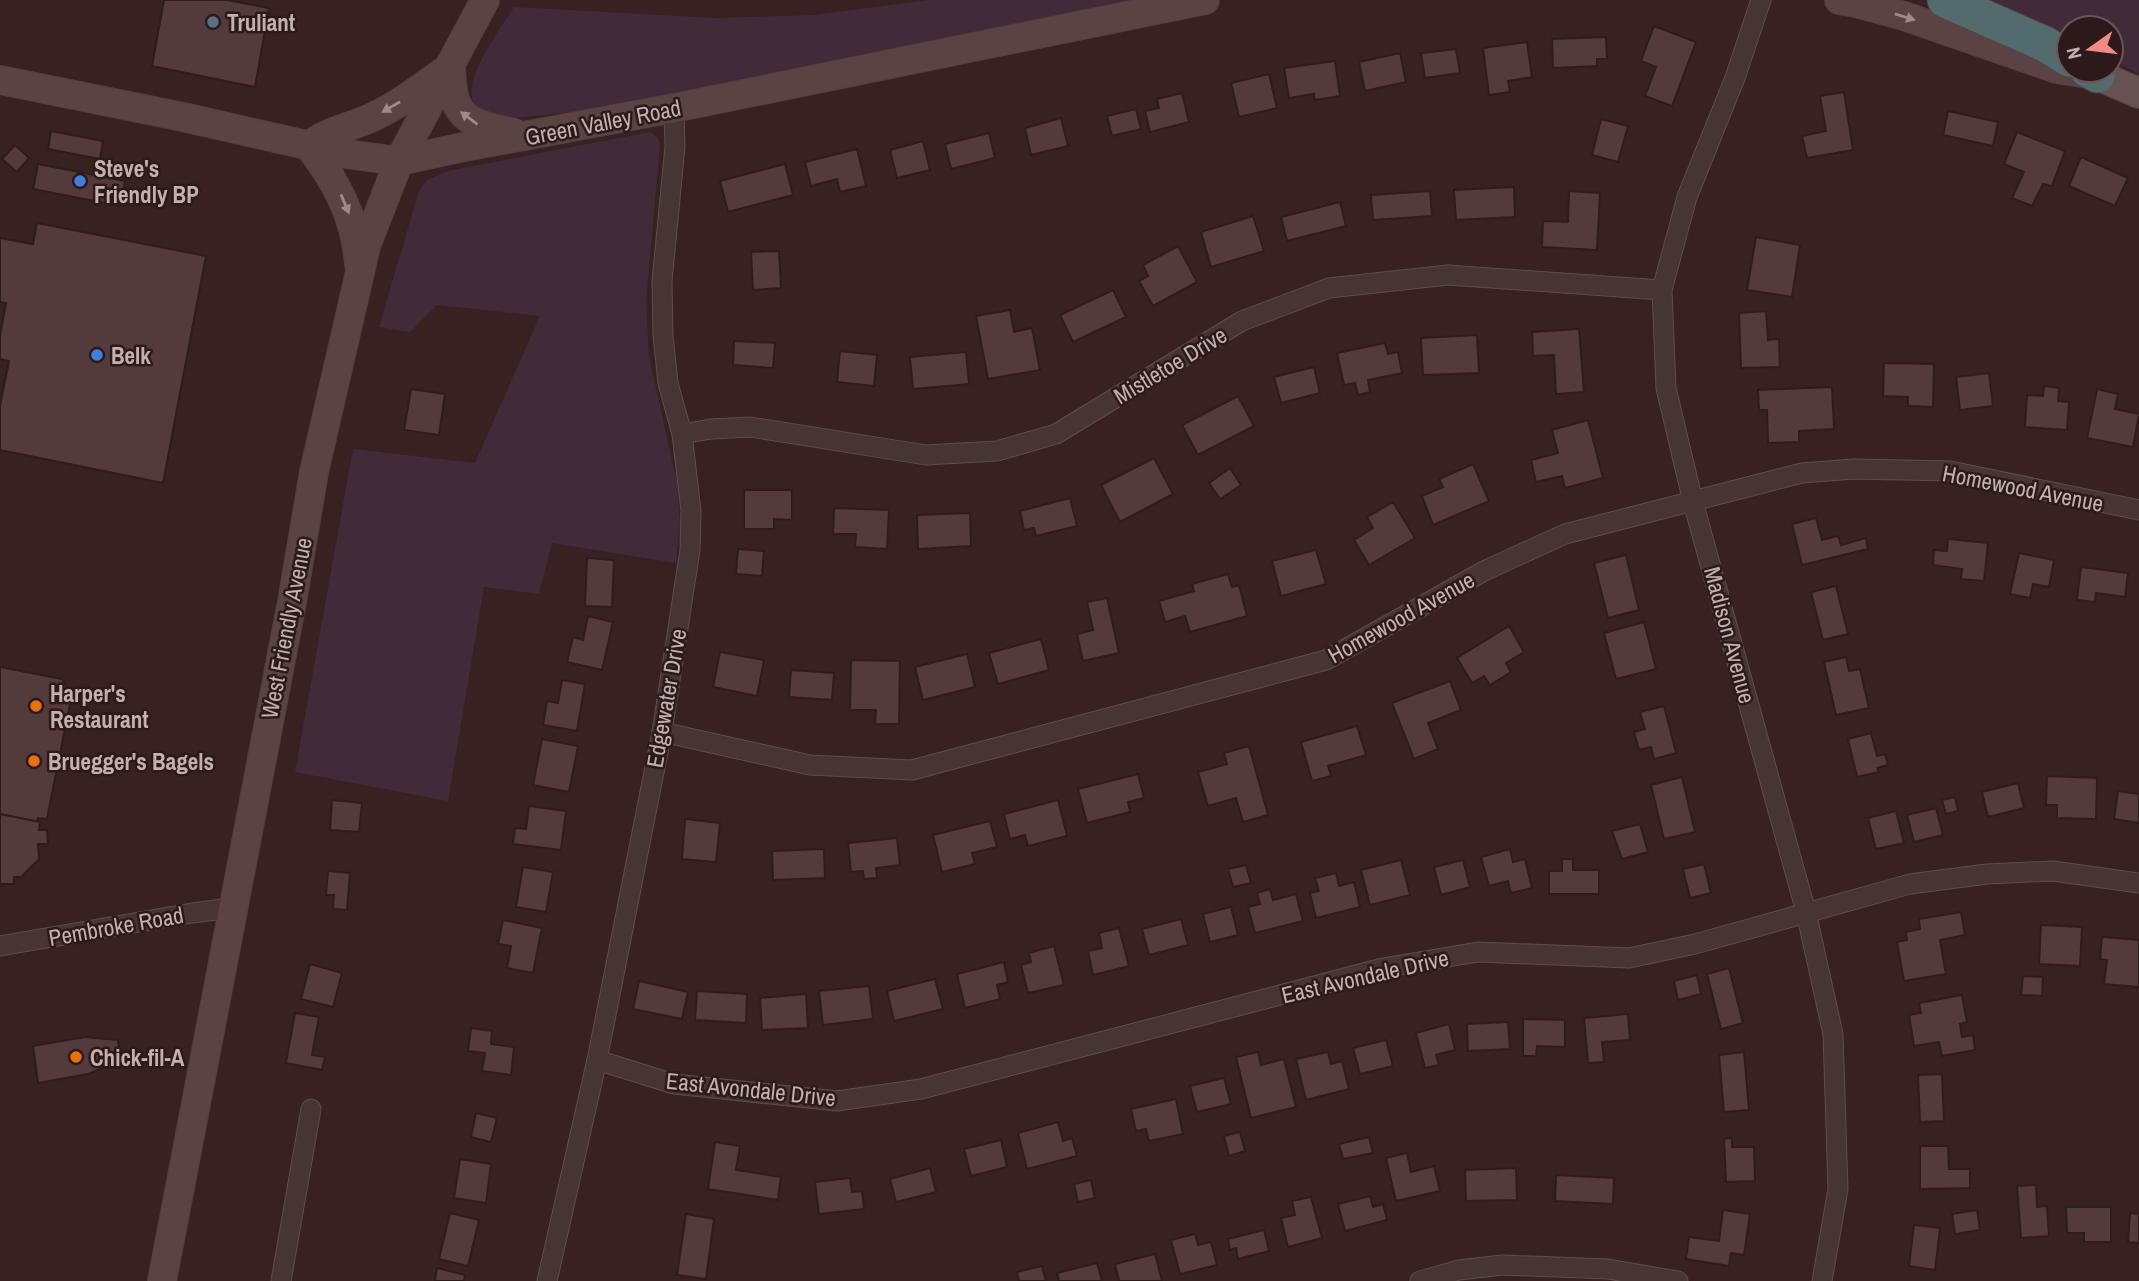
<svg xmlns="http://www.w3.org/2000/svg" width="2139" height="1281" viewBox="0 0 2139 1281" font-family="'Archivo Narrow',sans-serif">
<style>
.green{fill:#412b39}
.building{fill:#543b3b;stroke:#2e1c1c;stroke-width:2}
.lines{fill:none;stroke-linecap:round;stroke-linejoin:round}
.street-casing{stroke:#5f4d4c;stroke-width:21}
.secondary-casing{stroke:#513e3e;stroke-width:30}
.primary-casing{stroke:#513e3e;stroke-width:32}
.highway-casing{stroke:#4f3d3c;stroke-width:37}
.street{stroke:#473535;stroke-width:19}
.secondary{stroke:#5a4443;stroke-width:28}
.primary{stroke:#675252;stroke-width:30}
.highway{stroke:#526c6d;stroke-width:35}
.oneway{fill:#9f8a89}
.service-dot{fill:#5c6f8a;stroke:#2c1a1a;stroke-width:2.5}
.shop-dot{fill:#3f7fe0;stroke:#2c1a1a;stroke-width:2.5}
.food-dot{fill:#e8710a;stroke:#2c1a1a;stroke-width:2.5}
.labels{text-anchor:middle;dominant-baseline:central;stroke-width:5;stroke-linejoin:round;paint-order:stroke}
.poi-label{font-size:23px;font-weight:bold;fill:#c4b0af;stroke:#2c1a1a;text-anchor:start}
.street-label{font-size:23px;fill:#c4b0af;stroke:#2c1a1a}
</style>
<rect width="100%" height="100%" fill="#372121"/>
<g class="green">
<path d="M928,0H1135L584,111L494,120C488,116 481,112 476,107C457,85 502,27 514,7L716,18L814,15Z"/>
<path d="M1975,0H2139V74L2111,60V28H2069V40Z"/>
<path d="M650,132L658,138L660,146L646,302L649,356L677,483L680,522L676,563L552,543L539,594L484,587L448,801L295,772L353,449L475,463L540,316L437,305L410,332L379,327L419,191L426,181L447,171Z"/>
</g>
<g class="building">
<path d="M164,0H227L269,8L255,87L152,66Z"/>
<path d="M1654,26L1696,42L1672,106L1645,96L1656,67L1641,61Z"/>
<path d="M1606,37L1607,59H1597V66L1553,68L1552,39Z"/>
<path d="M1527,42L1532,77L1508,81L1510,92L1489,95L1483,48Z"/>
<path d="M1456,49L1460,73L1425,78L1421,53Z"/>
<path d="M1400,53L1406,82L1365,91L1359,62Z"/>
<path d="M1335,61L1340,96L1315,100L1314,94L1289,98L1284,68Z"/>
<path d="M1269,74L1277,108L1239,117L1231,83Z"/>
<path d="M1844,92L1853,150L1807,158L1802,136L1826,131L1820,96Z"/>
<path d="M1182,93L1189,122L1150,132L1145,111L1159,108L1157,99Z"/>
<path d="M1136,109L1141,129L1112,136L1107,116Z"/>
<path d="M1948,111L1998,122L1993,146L1943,135Z"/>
<path d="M1061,118L1068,146L1031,155L1025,128Z"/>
<path d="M1601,119L1628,126L1618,162L1592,155Z"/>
<path d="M51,131L103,141L100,159L48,149Z"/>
<path d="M2017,132L2065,151L2052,186L2043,184L2032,206L2012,198L2024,172L2004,164Z"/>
<path d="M989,133L995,158L951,169L945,144Z"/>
<path d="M923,141L930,170L897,178L890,150Z"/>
<path d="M15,145L29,158L17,172L2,159Z"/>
<path d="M857,149L866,186L840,192L837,179L811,186L805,162Z"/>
<path d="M2081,157L2128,178L2115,206L2069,186Z"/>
<path d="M38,164L125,181L120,206L33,189Z"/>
<path d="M785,164L793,195L728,212L720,181Z"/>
<path d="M1514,187L1515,217L1456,220L1454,190Z"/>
<path d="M1430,191L1432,216L1373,220L1371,195Z"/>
<path d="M1569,191L1600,193L1597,250L1542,247L1543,221L1568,222Z"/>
<path d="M1340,202L1346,226L1287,241L1281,217Z"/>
<path d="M1253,216L1264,251L1211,267L1201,232Z"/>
<path d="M37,223L206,256L163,483L0,450V405L9,361L0,359V336L6,303L0,302V238L33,244Z"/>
<path d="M1756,237L1800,245L1792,297L1747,290Z"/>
<path d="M1178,246L1197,282L1153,306L1139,281L1148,276L1143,265Z"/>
<path d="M779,251L781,288L753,290L751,252Z"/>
<path d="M1113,290L1126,317L1073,342L1060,315Z"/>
<path d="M1010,310L1014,332L1032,328L1040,370L988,379L976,316Z"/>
<path d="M1766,311L1768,340L1779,339L1780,367L1741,368L1739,313Z"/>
<path d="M1579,329L1584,392L1556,394L1554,355L1533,356L1532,332Z"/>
<path d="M1477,335L1479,373L1423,375L1421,338Z"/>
<path d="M734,341L775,343L773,368L733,365Z"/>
<path d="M1385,343L1388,354L1398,352L1402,373L1368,380L1370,392L1358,395L1355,383L1344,385L1337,353Z"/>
<path d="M840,351L877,355L874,386L837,382Z"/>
<path d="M966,352L969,384L913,389L910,357Z"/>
<path d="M1884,363L1934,364L1933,407L1908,406V397L1883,396Z"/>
<path d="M1314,367L1320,393L1281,403L1274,377Z"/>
<path d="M1989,373L1993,406L1960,410L1956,377Z"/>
<path d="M2044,386L2059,388L2058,401L2069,402L2067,430L2025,427L2027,395L2043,396Z"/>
<path d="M1832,387L1834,429L1799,431V442L1768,443L1767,410H1759L1758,390Z"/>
<path d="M411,389L445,394L439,435L404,430Z"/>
<path d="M2097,389L2118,394L2115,409L2139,414L2133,447L2087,438Z"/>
<path d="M1238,396L1254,426L1198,455L1182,425Z"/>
<path d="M1588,420L1603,478L1565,488L1562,476L1536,482L1531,460L1558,453L1552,430Z"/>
<path d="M1154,458L1173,494L1120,522L1101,485Z"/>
<path d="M1473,464L1489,501L1433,525L1422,496L1443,487L1439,479Z"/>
<path d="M1230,468L1241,485L1220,499L1209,483Z"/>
<path d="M744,490H792V520L774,519V529H744Z"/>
<path d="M1070,498L1077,526L1036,536L1034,528L1024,530L1020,511Z"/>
<path d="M1393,502L1415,538L1369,565L1354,540L1373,528L1367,517Z"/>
<path d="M834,508L889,510L887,549L855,547L856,534H833Z"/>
<path d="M970,513L971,546L918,549L917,515Z"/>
<path d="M1816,518L1822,540L1838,536L1841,545L1866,538L1868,549L1802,565L1792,524Z"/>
<path d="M1948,539L1988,543L1984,581L1961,579L1962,569L1933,565L1934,550L1947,551Z"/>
<path d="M738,549L764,551L762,576L736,574Z"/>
<path d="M1316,550L1326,584L1281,596L1272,561Z"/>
<path d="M2019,553L2054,560L2049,587L2033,584L2030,598L2010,594Z"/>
<path d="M1626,555L1639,610L1608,618L1594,563Z"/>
<path d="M587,558L614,560L612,607L585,606Z"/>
<path d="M2081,567L2128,573L2125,597L2096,593L2095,602L2077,600Z"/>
<path d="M1228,574L1232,587L1239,585L1247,616L1190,632L1185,616L1165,622L1159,601L1194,591L1192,584Z"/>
<path d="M1836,586L1848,634L1823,640L1811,592Z"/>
<path d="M1107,598L1119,653L1083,661L1077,634L1093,630L1087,602Z"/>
<path d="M588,616L613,622L602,670L567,662L573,637L583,640Z"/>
<path d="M1644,622L1656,669L1616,679L1604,633Z"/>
<path d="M1509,626L1524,652L1506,663L1511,672L1490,685L1484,676L1472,683L1457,658Z"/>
<path d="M1041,639L1049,670L998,684L989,653Z"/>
<path d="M720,652L764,660L757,696L713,687Z"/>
<path d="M967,654L975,687L923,700L915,667Z"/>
<path d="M1846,657L1849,671L1860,669L1869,708L1836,715L1824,662Z"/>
<path d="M851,660L900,661L899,724H875L876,710H850Z"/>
<path d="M0,667L62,679L72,694L47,819L38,818L37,822L0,814Z"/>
<path d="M791,670L834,673L832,700L789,697Z"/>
<path d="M562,680L585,684L577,731L543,725L547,701L558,703Z"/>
<path d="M1450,681L1461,710L1428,723L1438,749L1414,759L1392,703Z"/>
<path d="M1664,706L1676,753L1654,759L1651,747L1639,750L1634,732L1645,729L1640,712Z"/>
<path d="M1357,726L1366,755L1328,766L1331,776L1312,781L1301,742Z"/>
<path d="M1871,733L1877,756L1885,754L1888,765L1877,768L1879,772L1857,777L1848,739Z"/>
<path d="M542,739L578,746L569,792L533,785Z"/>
<path d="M1249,746L1268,815L1243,822L1236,798L1208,806L1198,772L1227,764L1224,753Z"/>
<path d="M1138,774L1144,798L1128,802L1130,812L1087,823L1078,789Z"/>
<path d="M2047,776L2097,778L2096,819L2057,818V805H2046Z"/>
<path d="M1682,777L1695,832L1664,839L1651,785Z"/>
<path d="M2018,783L2024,808L1988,817L1982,792Z"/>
<path d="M2118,791L2139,794V823L2114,819Z"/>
<path d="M1955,797L1958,811L1946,814L1942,800Z"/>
<path d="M332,800L362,803L359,832L330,830Z"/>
<path d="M1058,800L1067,836L1028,846L1025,835L1010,839L1004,814Z"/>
<path d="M529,806L566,811L561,850L513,844L515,828L526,829Z"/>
<path d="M1936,808L1943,835L1914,842L1907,815Z"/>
<path d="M1896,811L1904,843L1876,849L1868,818Z"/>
<path d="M0,814L40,822L39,830H47L48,844H38L39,859L21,877H14V884H0Z"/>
<path d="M685,819L720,823L716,862L682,859Z"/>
<path d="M990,821L997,847L972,853L975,864L942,872L933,835Z"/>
<path d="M1640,824L1648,852L1622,859L1612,831Z"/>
<path d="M897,838L900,865L876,868L877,878L864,879L863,871L851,872L848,843Z"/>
<path d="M824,849L825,878L773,880L772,851Z"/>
<path d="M1510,849L1513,862L1525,859L1532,888L1511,893L1508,881L1489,886L1481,857Z"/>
<path d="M1562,859H1573V870H1599V894H1549V871H1562Z"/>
<path d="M1401,860L1410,895L1370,905L1361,870Z"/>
<path d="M1463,860L1470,887L1441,895L1434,867Z"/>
<path d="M1704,864L1711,893L1690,898L1683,869Z"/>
<path d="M1246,865L1251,883L1233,887L1228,869Z"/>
<path d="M523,867L553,872L546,912L516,907Z"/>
<path d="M328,871L350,873L347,910L333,909L334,895H326Z"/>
<path d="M1336,873L1339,886L1354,882L1360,907L1316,918L1310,893L1319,891L1315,878Z"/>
<path d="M1270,889L1273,900L1296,894L1303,921L1255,933L1248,907L1260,904L1257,893Z"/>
<path d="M1231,907L1238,935L1210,942L1203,914Z"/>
<path d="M1961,912L1965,935L1940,940L1946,974L1904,981L1897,942L1907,940L1906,932L1920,929L1919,919Z"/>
<path d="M1181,919L1188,945L1149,955L1142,929Z"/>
<path d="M503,920L542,928L533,973L507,968L511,946L498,944Z"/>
<path d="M2041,925L2082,927L2080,966L2039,964Z"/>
<path d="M1119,928L1129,966L1093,975L1088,951L1102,948L1099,933Z"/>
<path d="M2102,937L2139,940V987L2104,984L2107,960L2100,959Z"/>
<path d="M1054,946L1064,985L1028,993L1021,965L1031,962L1029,953Z"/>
<path d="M1004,962L1008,982L997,985L1000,999L965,1008L957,974Z"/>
<path d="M310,964L342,973L333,1007L301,999Z"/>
<path d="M1729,968L1743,1023L1721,1029L1707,974Z"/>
<path d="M1697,975L1701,994L1678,1000L1674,981Z"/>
<path d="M2023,976L2043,977L2042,996L2021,995Z"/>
<path d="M935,979L943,1009L894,1021L887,991Z"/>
<path d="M639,981L688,992L682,1019L633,1009Z"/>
<path d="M869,986L873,1019L823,1025L819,991Z"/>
<path d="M697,991L747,994L746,1023L695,1020Z"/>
<path d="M806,994L808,1028L762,1030L760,998Z"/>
<path d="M1962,995L1967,1022L1960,1024L1962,1037L1973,1035L1975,1050L1942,1056L1939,1042L1914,1046L1909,1015L1921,1013L1919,1003Z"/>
<path d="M295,1013L319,1017L312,1055L325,1057L322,1070L286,1063Z"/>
<path d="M1628,1014L1630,1040L1602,1042L1604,1062L1588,1063L1584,1018Z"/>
<path d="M1523,1019L1565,1020V1047L1537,1046L1536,1056H1523Z"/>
<path d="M1508,1022L1510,1049L1468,1051L1467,1024Z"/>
<path d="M1449,1024L1455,1050L1436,1055L1439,1065L1425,1068L1416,1033Z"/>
<path d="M471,1028L492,1031L491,1044L514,1047L511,1075L482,1071L485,1053L468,1051Z"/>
<path d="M85,1037L118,1040L121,1061L88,1074L38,1083L33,1046Z"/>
<path d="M1386,1040L1393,1066L1360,1074L1353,1048Z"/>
<path d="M1258,1052L1261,1065L1284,1059L1296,1107L1251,1118L1236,1057Z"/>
<path d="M1328,1052L1331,1064L1342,1061L1349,1089L1306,1100L1296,1059Z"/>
<path d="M1744,1052L1749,1110L1724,1112L1719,1055Z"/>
<path d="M1942,1074L1944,1121L1920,1122L1918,1075Z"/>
<path d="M1224,1078L1231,1104L1197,1112L1190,1086Z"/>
<path d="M1176,1099L1183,1134L1149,1141L1146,1129L1136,1131L1131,1109Z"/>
<path d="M476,1113L497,1118L491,1142L471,1137Z"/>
<path d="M1058,1122L1063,1141L1072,1138L1077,1156L1027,1169L1018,1133Z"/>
<path d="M1240,1132L1245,1151L1229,1156L1224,1136Z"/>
<path d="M1369,1137L1373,1153L1343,1159L1339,1144Z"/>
<path d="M1732,1138V1147H1754L1755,1181L1726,1182L1724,1139Z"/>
<path d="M1001,1140L1007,1167L971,1176L964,1149Z"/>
<path d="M715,1142L740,1146L736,1170L781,1177L778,1200L708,1189Z"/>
<path d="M1920,1146H1948L1949,1169H1970V1188L1920,1189Z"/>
<path d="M1407,1153L1411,1172L1434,1166L1440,1191L1396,1201L1386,1158Z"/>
<path d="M460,1159L491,1164L486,1203L454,1198Z"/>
<path d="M930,1168L936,1192L896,1202L890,1179Z"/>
<path d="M1516,1168L1517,1200L1466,1201L1465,1170Z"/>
<path d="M1556,1175L1614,1178L1613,1204L1555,1201Z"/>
<path d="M850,1178L852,1192L862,1191L864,1209L819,1214L815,1182Z"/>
<path d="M1091,1180L1095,1198L1078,1202L1074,1184Z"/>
<path d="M2036,1185L2037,1207L2047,1206L2049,1236L2021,1238L2017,1186Z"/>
<path d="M1370,1196L1373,1207L1383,1204L1387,1220L1345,1231L1338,1204Z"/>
<path d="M1311,1197L1322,1238L1288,1247L1281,1218L1295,1215L1292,1201Z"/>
<path d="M2066,1207H2111V1242H2084V1233H2067Z"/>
<path d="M1723,1210L1750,1214L1744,1255L1731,1253L1729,1266L1686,1259L1689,1237L1719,1241Z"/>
<path d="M1977,1210L1980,1230L1955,1234L1952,1214Z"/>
<path d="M450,1213L479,1220L468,1266L439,1259Z"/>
<path d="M2130,1213L2139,1214V1243L2128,1242Z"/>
<path d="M686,1214L714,1219L706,1279L677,1275Z"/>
<path d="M1914,1225L1940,1228L1935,1270L1909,1266Z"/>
<path d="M1264,1230L1269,1251L1238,1259L1236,1248L1230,1250L1228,1239Z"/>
<path d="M1195,1234L1198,1245L1211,1242L1217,1265L1180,1274L1171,1240Z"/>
<path d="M1155,1254L1162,1281H1119L1115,1264Z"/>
<path d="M1097,1263L1102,1281H1059L1057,1273Z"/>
<path d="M1042,1266L1046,1281H1019L1017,1272Z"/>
<path d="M437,1268L465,1275L464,1281H435Z"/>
</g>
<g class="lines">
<g class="street-casing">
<g id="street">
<path d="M1761,0L1735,78L1687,197L1662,290L1666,388L1693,502L1806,912L1833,1034L1838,1189L1822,1281"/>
<path d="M682,434L711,429L750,427L926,455L997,451L1056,434L1242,321L1329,288L1448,275L1662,290"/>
<path d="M662,732L810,765L912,770L1326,660L1484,571L1565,534L1802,473L1854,469L1950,471L2139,510"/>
<path d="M0,946L192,913L232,908"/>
<path d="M597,1060L674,1084L837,1101L921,1089L1383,968L1478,952L1629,958L1695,944L1910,884L1987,874L2053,871L2139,883"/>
<path d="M281,1281L311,1109"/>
<path d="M547,1281L597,1060L662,732L690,550L691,511L682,434L668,383L663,335L662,281L675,147L674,108"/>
<path d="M1420,1281L1459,1270L1502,1265L1608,1269L1678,1281"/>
</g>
</g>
<g class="secondary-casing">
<g id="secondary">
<path d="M1839,0L1856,3L1904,16L2057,69L2081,73"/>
<path d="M451,63C451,118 464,122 514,133"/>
<path d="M0,80L183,117L346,154L399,161L459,148L674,108L1205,0"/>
<path d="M309,146C326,131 352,127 373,117C398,105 421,88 443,72"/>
<path d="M309,146C337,183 355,216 359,264"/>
<path d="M162,1281L292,602L314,472L366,246L399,161L485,0"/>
</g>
</g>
<g class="primary-casing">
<path id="primary" d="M2097,75L2139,93"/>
</g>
<g class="highway-casing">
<g id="highway">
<path d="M1945,0L2045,44L2069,59"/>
<path d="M2088,70L2097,75"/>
</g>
</g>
<use href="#street" class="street"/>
<use href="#secondary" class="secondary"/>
<use href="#primary" class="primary"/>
<use href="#highway" class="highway"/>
</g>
<defs><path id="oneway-solid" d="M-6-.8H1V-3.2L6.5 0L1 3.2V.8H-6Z" transform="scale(1.75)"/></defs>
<g class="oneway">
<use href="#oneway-solid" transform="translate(1905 17) rotate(17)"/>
<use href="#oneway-solid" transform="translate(391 107) rotate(150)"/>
<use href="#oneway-solid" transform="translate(469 118) rotate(-143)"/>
<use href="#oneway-solid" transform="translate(345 204) rotate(67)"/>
</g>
<circle class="service-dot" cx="213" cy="22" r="7"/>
<g class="shop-dot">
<circle cx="80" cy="181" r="7"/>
<circle cx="97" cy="355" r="7"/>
</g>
<g class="food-dot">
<circle cx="36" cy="706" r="7"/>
<circle cx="34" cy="761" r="7"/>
<circle cx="76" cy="1057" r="7"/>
</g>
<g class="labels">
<g class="poi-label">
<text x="227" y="22">Truliant</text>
<text x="94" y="168">Steve's<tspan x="94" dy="26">Friendly BP</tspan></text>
<text x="111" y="355">Belk</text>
<text x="50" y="693">Harper's<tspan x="50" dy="26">Restaurant</tspan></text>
<text x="48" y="761">Bruegger's Bagels</text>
<text x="90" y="1057">Chick-fil-A</text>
</g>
<g class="street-label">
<text transform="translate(603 122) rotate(-11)">Green Valley Road</text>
<text transform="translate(1170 365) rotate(-31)">Mistletoe Drive</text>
<text transform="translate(2023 488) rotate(11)">Homewood Avenue</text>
<text transform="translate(1401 617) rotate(-29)">Homewood Avenue</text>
<text transform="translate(286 628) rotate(-79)">West Friendly Avenue</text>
<text transform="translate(1730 635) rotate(75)">Madison Avenue</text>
<text transform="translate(666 698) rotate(-80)">Edgewater Drive</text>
<text transform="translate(116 926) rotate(-10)">Pembroke Road</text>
<text transform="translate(1365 976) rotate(-13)">East Avondale Drive</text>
<text transform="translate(751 1089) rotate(6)">East Avondale Drive</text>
</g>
</g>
<g transform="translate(2090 49) rotate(256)"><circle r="33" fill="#2c1a1a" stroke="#695656" stroke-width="2"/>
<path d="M0-5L12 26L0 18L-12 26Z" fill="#f38985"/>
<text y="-10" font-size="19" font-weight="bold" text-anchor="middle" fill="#c4b0af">N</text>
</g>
</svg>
